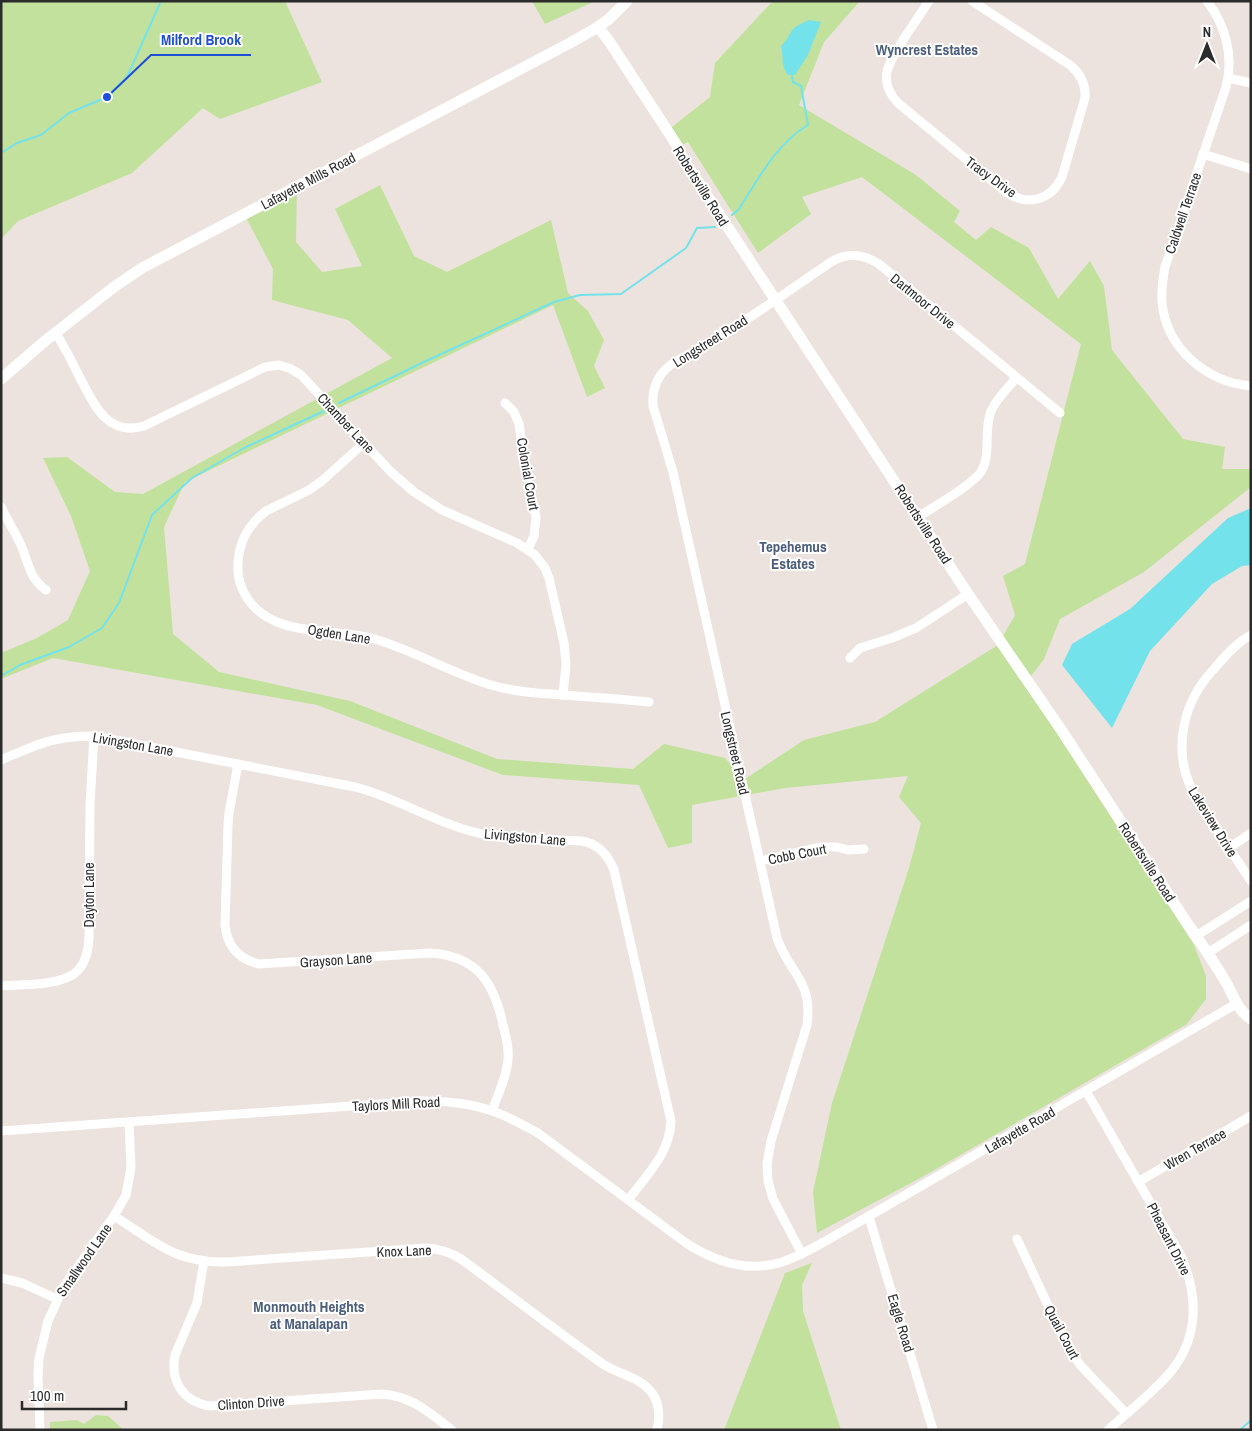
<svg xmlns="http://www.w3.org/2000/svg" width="1252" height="1431" viewBox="0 0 1252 1431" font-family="'Archivo Narrow',sans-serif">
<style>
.green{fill:#c1e19c}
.water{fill:#74e2eb}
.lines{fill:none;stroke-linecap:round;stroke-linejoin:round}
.stream{stroke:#74e2eb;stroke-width:2}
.street{stroke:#fff;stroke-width:9}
.secondary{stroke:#fff;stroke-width:11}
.labels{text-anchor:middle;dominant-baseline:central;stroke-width:4;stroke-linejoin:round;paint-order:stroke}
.street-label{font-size:14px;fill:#2b2b2b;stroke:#fff}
.neighbourhood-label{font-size:15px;font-weight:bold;fill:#4d5e7a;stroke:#fff}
.leader{fill:none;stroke:#1d4ed8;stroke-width:2}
.callout-dot{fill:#1d4ed8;stroke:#fff;stroke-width:2}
.callout-label{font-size:15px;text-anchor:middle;font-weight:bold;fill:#1d4ed8;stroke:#fff;stroke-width:4;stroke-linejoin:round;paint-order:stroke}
</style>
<rect width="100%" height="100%" fill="#ece3de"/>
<g class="green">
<path d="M1,1H285L322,82L220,119L203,108L132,173L18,221L1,239Z"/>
<path d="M532,1H590L591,3L545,24Z"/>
<path d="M773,1H860L824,42L799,105L916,175L960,211L954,222L976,240L991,227L1029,248L1058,299L1090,261L1104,286L1112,350L1183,439L1225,447L1222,469H1251V487L1144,572L1060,619L1044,659L1025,684L1194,945L1206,976V999L1187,1024L924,1176L817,1233L813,1192L832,1103L909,868L921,823L899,797L908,776L785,788L692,805V843L668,848L639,785L503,775L317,705L53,658L1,679V653L37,638L68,620L90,571L71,516L43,458L67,457L115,492L143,494L392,358L348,320L272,300L273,269L243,212L297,187L296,242L322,272L362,266L335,209L380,185L414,256L447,272L551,220L568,293L588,311L604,340L594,366L605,388L587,397L553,305L185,482L164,527L173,634L219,672L350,701L497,759L633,769L664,744L725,758L745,779L804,740L875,722L998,645L1015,615L1003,576L1025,564L1081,344L862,177L802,197L811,214L758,253L688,142L678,147L667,131L710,97L715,63Z"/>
<path d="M812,1263L802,1285L803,1311L841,1430H724L785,1273Z"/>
<path d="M96,1415L108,1416L124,1430H50V1422L77,1420L84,1424Z"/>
</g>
<g class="water">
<path d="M809,20L821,22L808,55L795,75H788C780,63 784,59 781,46C787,40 787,39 791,32C794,26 803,23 809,20Z"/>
<path d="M1251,508V565L1242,566L1212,584L1150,651L1112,728L1062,665L1072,644L1130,609L1228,518Z"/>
</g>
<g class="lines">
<g class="stream">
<path d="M1,153L17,143L41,135L69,113L107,97L127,77L161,1"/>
<path d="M732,215L739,209C758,179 777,143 808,125L801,86L793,82L792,76"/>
<path d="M339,403L426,361L554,302L580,295L621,294L686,248L697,228L715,227"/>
<path d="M1,676L20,665L69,647L102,628L119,603L152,515L192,478L244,448L324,411"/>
<path d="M1240,1430L1251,1420"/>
</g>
<g class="street">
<path d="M929,1C921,13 913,25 905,37C891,60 875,79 898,103L1006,192C1028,207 1051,200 1062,177L1085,98C1086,85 1081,74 1070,65L972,1"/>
<path d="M1207,1C1226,26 1234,57 1226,87L1165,267C1163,278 1161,290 1162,302C1166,348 1206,382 1251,386"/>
<path d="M1228,78L1251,83"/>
<path d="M1203,154L1251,169"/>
<path d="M56,333C65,348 73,363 80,378C94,404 107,437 144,426L265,367L279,365L289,368L301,375L391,472L414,492L442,510L517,543L535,555L545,568L549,578L564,643L566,665L563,695"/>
<path d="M505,403L514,412L519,424L525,465L536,517L534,536L528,549"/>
<path d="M364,443L323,480L309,490L266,511C248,525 238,543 238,566C237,577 241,588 247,598C274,639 333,627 375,639C415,651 451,673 491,685C514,692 539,693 562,695C591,697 620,699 649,702"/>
<path d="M1,507C7,519 14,531 20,543C29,562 28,577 46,590"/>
<path d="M918,517C933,507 971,486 981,472C992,454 983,431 991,411C996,399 1008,388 1016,378"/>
<path d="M1251,635C1233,645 1220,662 1207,677C1182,708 1174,751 1191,788C1197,802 1207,814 1215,827C1227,845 1239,863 1251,881"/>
<path d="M850,658L860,648L892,638L916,628L968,594"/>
<path d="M1,760C18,753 36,744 54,740C67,737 81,736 94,736L355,787C396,797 433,822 474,832C509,841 546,839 582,841C599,844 608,855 614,870L671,1121C670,1153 647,1175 628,1200"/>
<path d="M238,764L229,813L228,825L225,925C227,946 238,959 259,964L430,953C477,956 494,982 503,1025C506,1036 509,1047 508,1059C507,1076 498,1094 492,1111"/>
<path d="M1229,848L1251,833"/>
<path d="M760,861L821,847H837L848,850L864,849"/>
<path d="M1196,936L1251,901"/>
<path d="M1208,953L1251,925"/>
<path d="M1,986C13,985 25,985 37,984C70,981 87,974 89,938L90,804L94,736"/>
<path d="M1086,1091L1181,1256C1199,1297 1199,1340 1168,1375C1150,1395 1128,1412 1108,1430"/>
<path d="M1,1131L422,1101C446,1101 470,1103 492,1111C508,1116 523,1125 538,1133L686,1243C714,1261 748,1273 782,1262C797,1257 811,1249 824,1242L1236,1004"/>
<path d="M1138,1182L1251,1116"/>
<path d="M114,1216C154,1241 174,1263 226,1262L426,1248C440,1249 450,1252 461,1259C509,1294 555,1330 603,1364C619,1375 641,1377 652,1393C660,1404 660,1417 657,1430"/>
<path d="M869,1217L933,1430"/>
<path d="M1017,1239L1067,1346L1081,1366L1126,1413"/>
<path d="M802,1254L773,1199L768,1181L767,1164L771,1141L807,1025C813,980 790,975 777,938L673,472L653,406C652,392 656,378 667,368C678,358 694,353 707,345C749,319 790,290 831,262C848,252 863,254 879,264L1060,413"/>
<path d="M204,1261L197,1303L175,1355C170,1381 183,1402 210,1406L382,1394C414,1397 428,1412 452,1430"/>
<path d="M1,1278L22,1283L57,1299"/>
<path d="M40,1430L38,1376L39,1358L48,1321L64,1286L114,1216L126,1195L131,1168L129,1122"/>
</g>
<g class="secondary">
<path d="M598,27L609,41L678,147L680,154L693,174L968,594L1062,731L1187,923C1201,943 1215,963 1227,984C1234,997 1238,1011 1251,1019"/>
<path d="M1,379L45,341L114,287L142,268L570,43L598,27L609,19L627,1"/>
</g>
</g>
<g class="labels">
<g class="street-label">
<text transform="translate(991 177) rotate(36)">Tracy Drive</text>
<text transform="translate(308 181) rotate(-28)">Lafayette Mills Road</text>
<text transform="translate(701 186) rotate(58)">Robertsville Road</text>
<text transform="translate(1183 213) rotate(-71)">Caldwell Terrace</text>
<text transform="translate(923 301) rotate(39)">Dartmoor Drive</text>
<text transform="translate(710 341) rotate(-32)">Longstreet Road</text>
<text transform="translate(346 423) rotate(47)">Chamber Lane</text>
<text transform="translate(528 474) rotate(80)">Colonial Court</text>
<text transform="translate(923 524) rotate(57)">Robertsville Road</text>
<text transform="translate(339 634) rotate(9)">Ogden Lane</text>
<text transform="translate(133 744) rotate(10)">Livingston Lane</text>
<text transform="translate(735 753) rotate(77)">Longstreet Road</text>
<text transform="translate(1213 822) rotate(58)">Lakeview Drive</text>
<text transform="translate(525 837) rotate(5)">Livingston Lane</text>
<text transform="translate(797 854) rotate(-11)">Cobb Court</text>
<text transform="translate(1147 862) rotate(57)">Robertsville Road</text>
<text transform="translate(89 895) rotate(-90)">Dayton Lane</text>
<text transform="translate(336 960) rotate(-4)">Grayson Lane</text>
<text transform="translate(396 1104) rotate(-3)">Taylors Mill Road</text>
<text transform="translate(1020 1130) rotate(-30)">Lafayette Road</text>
<text transform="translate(1195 1149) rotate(-30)">Wren Terrace</text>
<text transform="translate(1169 1239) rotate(63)">Pheasant Drive</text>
<text transform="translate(404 1251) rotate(-2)">Knox Lane</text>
<text transform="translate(84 1260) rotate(-55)">Smallwood Lane</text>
<text transform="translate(901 1323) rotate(73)">Eagle Road</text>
<text transform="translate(1062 1332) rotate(62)">Quail Court</text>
<text transform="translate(251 1403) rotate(-4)">Clinton Drive</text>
</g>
<g class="neighbourhood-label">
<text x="927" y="49">Wyncrest Estates</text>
<text x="793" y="546">Tepehemus<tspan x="793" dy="17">Estates</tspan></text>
<text x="309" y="1306">Monmouth Heights<tspan x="309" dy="17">at Manalapan</tspan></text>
</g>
</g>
<path class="leader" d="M107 97L151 55H251"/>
<circle class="callout-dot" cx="107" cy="97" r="5"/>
<g class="callout-label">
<text x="201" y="45">Milford Brook</text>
</g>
<rect width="1252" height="1431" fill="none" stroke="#2b2b2b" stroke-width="5"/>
<g transform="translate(1207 45)" stroke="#ffffff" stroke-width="4" paint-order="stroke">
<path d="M0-4L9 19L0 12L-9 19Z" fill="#2b2b2b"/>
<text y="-8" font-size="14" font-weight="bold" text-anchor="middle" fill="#2b2b2b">N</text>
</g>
<path d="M22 1401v8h104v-8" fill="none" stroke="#2b2b2b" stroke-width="2.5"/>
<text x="30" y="1401" font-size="15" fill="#2b2b2b" stroke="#ffffff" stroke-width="4" paint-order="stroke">100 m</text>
</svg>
